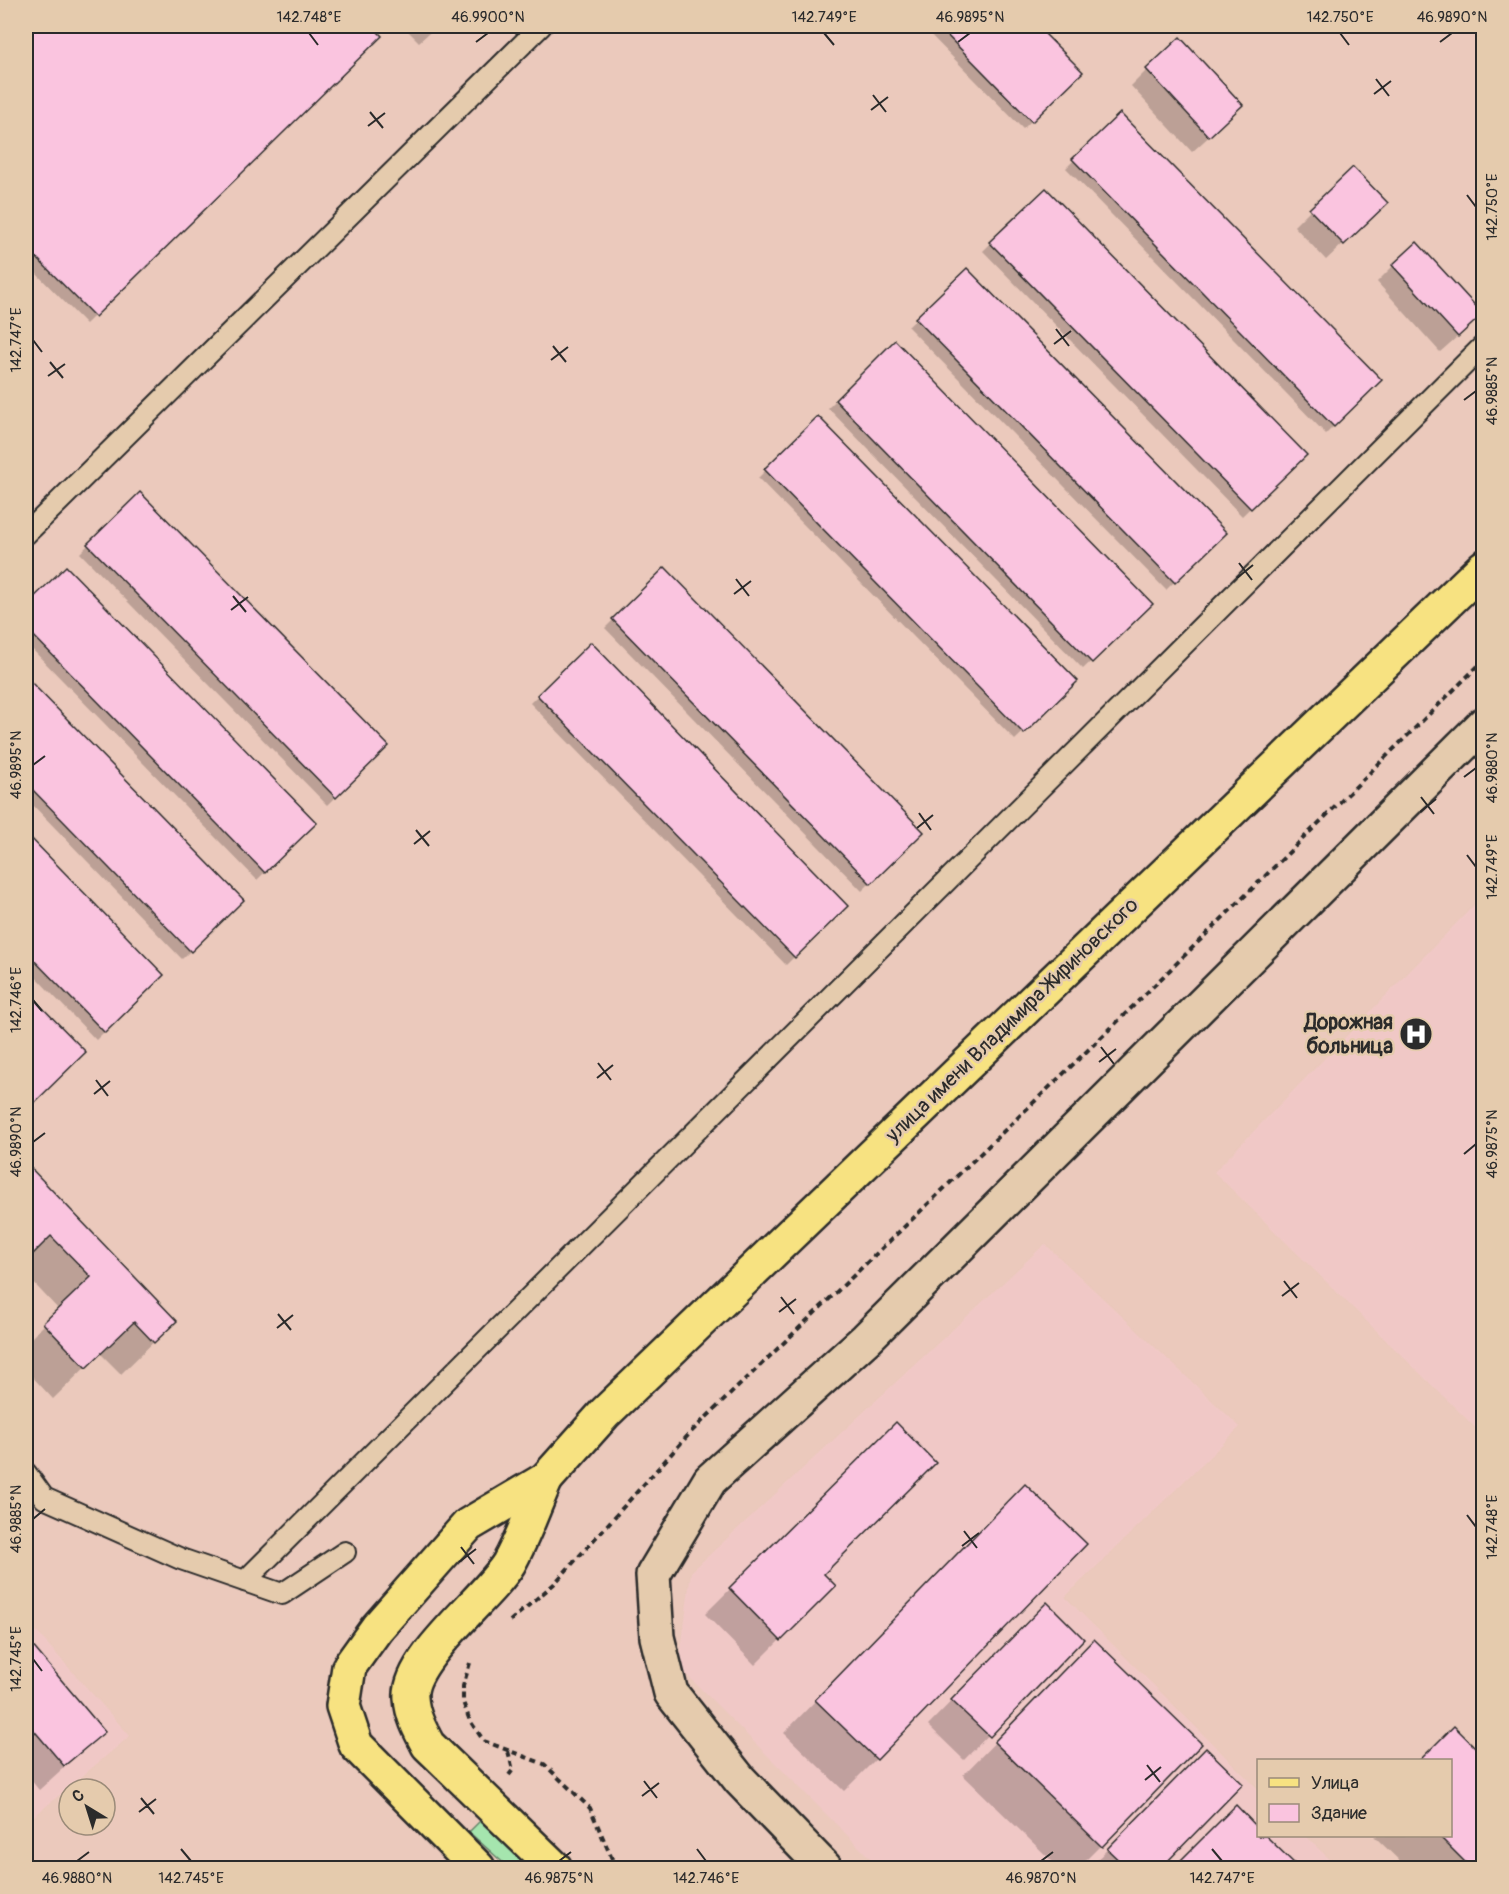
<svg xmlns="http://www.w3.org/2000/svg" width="1509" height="1894" viewBox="0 0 1509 1894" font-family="Pangolin,sans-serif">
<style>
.built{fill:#f0c8c6}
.green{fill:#a5e5ae;stroke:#68886c;stroke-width:1.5}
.shadow{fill:#0003}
.building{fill:#fac4df;stroke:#2b2b2b;stroke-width:1.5}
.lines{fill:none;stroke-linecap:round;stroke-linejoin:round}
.service-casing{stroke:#2b2b2b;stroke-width:24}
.minor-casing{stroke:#2b2b2b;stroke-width:38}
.primary-casing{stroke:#2b2b2b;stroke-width:38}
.path{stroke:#2b2b2b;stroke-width:4;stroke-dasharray:6 4.5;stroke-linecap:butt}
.service{stroke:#e5cbad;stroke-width:20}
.minor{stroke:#e5cbad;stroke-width:33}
.primary{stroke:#f7e281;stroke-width:33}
.ticks{fill:none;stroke:#2b2b2b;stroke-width:2}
.labels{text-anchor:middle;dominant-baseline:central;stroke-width:5;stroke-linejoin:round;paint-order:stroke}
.street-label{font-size:21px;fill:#2b2b2b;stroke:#e5cbad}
.poi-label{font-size:21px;font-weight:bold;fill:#2b2b2b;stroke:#e5cbad;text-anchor:end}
.neatline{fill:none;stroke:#2b2b2b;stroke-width:2}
.ticks-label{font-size:15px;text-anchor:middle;fill:#2b2b2b}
</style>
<rect width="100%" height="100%" fill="#ebc9bc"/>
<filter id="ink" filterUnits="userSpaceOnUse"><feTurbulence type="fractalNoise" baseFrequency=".0167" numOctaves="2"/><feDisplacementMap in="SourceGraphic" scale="12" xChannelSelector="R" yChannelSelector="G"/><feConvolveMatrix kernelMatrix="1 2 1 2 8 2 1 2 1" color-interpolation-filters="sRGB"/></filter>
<g filter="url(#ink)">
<g class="built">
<path d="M1483,896V1435L1214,1172Z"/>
<path d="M1045,1244L1240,1427L1065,1597L1258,1789V1836H1305L1339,1868H880L679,1667L691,1572Z"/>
<path d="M26,1620L130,1736L26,1823Z"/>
</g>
<path class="green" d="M480,1821L531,1868H509L469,1832Z"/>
<g class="shadow">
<path d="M26,26H369L379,36L86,324L26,263Z"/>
<path d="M403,26H437L419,42Z"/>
<path d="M922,26H1035L1081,72L1023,129Z"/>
<path d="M1147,70L1225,122L1192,152L1131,86Z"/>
<path d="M1120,115L1380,380L1326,434L1066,168Z"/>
<path d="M1045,190L1305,455L1242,516L983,251Z"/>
<path d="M1310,210L1369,219L1326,260L1294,226Z"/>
<path d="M1393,266L1465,330L1440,352L1377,282Z"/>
<path d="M967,270L1224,533L1166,590L908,327Z"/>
<path d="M895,342L1151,604L1083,669L828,408Z"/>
<path d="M818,418L1076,681L1015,740L758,478Z"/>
<path d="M140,494L387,746L327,805L80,553Z"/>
<path d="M66,568L315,823L257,880L26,643V607Z"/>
<path d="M665,569L922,832L862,891L605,628Z"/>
<path d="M590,644L846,906L786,965L530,703Z"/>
<path d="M26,679L242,900L182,959L26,798Z"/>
<path d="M26,835L162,975L96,1040L26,967Z"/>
<path d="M26,993L84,1052L26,1109Z"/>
<path d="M26,1165L175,1321L121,1374L100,1353L53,1399L26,1370V1343L59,1310L26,1275Z"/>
<path d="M896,1424L822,1574L834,1586L755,1665L705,1614Z"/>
<path d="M993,1518L876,1759L844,1791L784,1733Z"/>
<path d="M1022,1629L1082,1639L964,1760L928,1725Z"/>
<path d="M26,1641L103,1732L39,1790L26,1774Z"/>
<path d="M1062,1674L1101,1845L1078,1868H1059L963,1775Z"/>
<path d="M1454,1728L1484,1758V1868H1407L1374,1836H1450V1760H1422Z"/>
<path d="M1181,1774L1241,1784L1159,1868H1089Z"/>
<path d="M1236,1807L1258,1830V1836H1264L1296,1868H1174Z"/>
</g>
<g class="building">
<path d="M26,26H372L382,36L95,317L26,247Z"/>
<path d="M938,26H1037L1083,72L1032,122Z"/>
<path d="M1180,37L1243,105L1209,137L1146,69Z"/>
<path d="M1120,113L1382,380L1334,427L1072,159Z"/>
<path d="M1353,167L1388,203L1344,245L1309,209Z"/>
<path d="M1046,188L1307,455L1251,509L989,242Z"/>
<path d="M1417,242L1483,314L1458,337L1392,265Z"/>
<path d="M967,268L1227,533L1175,583L915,318Z"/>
<path d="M895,340L1153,604L1092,663L835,400Z"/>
<path d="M818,416L1078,681L1024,734L764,469Z"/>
<path d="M140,492L389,746L336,798L87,544Z"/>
<path d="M66,566L317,823L265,873L26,628V605Z"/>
<path d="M665,567L924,832L871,884L612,619Z"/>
<path d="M591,642L848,906L795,958L537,695Z"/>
<path d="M26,677L244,900L191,952L26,783Z"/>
<path d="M26,833L164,975L105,1033L26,952Z"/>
<path d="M26,991L86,1052L32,1105L26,1099Z"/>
<path d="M26,1163L177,1321L154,1343L134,1322L86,1368L43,1323L91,1277L51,1236L26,1261Z"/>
<path d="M896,1422L936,1463L824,1574L836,1586L781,1641L729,1588Z"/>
<path d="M1025,1484L1087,1544L877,1760L815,1700Z"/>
<path d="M1047,1602L1084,1639L990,1737L951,1700Z"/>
<path d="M26,1638L105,1732L64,1766L26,1721Z"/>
<path d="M1094,1639L1202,1744L1102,1847L994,1742Z"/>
<path d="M1454,1726L1484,1756V1868H1471L1439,1836H1450V1760H1420Z"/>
<path d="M1206,1748L1243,1784L1161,1868H1127L1107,1849Z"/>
<path d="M1236,1805L1258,1828V1836H1266L1299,1868H1173Z"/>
</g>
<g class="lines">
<g class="service-casing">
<g id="service">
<path d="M26,534L541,26"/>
<path d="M26,1473L44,1498L181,1559L282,1594L345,1552"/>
<path d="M245,1581L1484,345"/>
</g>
</g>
<g class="minor-casing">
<path id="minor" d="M825,1868L740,1780L671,1693L657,1637L653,1575L710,1480L866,1339L1484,724"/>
</g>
<g class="primary-casing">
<g id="primary">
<path d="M546,1479C534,1506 524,1536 509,1563C489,1597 407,1659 411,1698C412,1715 420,1730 428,1745L555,1868"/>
<path d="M478,1868L356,1745L343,1706L349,1667L377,1628L468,1525L546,1479L605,1413L1484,567"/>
</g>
</g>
<g class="path">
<path d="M510,1621L554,1584L691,1432L1113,1026L1484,660"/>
<path d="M470,1663L463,1686V1702L470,1721L484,1741L544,1764L590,1808L616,1868"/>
<path d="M508,1751L513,1770L509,1775"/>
</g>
<use href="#service" class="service"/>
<use href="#minor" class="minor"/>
<use href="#primary" class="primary"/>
</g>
</g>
<path class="ticks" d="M309,33L318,45M824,33L834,45M1340,33L1349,45M476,42L488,33M958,42L970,33M1440,42L1452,33M1376,79L1389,96M1374,94L1391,81M873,95L886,112M871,110L888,97M370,112L383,128M368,126L385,113M1467,195L1476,207M1056,329L1069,346M33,340L42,352M1054,344L1071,331M553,346L566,362M551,360L568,347M50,362L63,378M48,376L65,364M1464,400L1476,391M1239,563L1252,580M1237,578L1253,565M736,579L749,596M734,594L751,581M233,596L246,612M231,610L248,597M33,765L45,756M1464,777L1476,768M1421,797L1434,814M1420,812L1436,799M919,813L931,830M917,828L933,815M416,830L429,846M414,844L430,831M1467,855L1476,867M33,1000L42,1011M1101,1047L1114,1064M1099,1062L1116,1049M598,1063L611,1080M597,1078L613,1065M96,1080L108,1096M94,1094L110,1081M33,1142L45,1133M1464,1154L1476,1144M1284,1281L1297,1298M1282,1296L1299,1283M781,1297L794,1314M779,1312L796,1299M278,1314L291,1330M277,1328L293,1315M1467,1515L1476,1527M33,1519L45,1509M964,1531L977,1548M962,1546L979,1533M461,1547L474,1564M459,1562L476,1549M33,1659L42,1671M1147,1765L1160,1782M1145,1780L1161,1767M644,1781L657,1798M642,1796L659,1783M141,1798L154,1814M139,1812L156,1799M181,1849L191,1861M697,1849L706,1861M1212,1849L1222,1861M77,1861L89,1852M559,1861L571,1852M1041,1861L1053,1852"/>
<defs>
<g id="hospital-disc" transform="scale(1.725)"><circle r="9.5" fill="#2b2b2b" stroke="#e5cbad"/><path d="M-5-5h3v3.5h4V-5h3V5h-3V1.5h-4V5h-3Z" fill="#fff"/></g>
</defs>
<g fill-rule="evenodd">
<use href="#hospital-disc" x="1416" y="1034"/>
</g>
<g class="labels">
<g class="street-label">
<text transform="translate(1012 1020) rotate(-44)">улица имени Владимира Жириновского</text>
</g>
<g class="poi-label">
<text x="1393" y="1022">Дорожная<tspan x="1393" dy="24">больница</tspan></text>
</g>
</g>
<rect width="1509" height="1894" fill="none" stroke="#e5cbad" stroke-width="66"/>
<rect x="1257" y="1759" width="195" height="78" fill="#e5cbad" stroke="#9b8b79" stroke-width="1.5"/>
<rect x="1269" y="1778" width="30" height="9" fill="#f7e281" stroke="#9b8b79" stroke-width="1.5"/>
<text x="1311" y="1789" font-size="18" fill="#2b2b2b">Улица</text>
<rect x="1269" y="1804" width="30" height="18" fill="#fac4df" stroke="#9b8b79" stroke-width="1.5"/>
<text x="1311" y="1819" font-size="18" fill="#2b2b2b">Здание</text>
<g transform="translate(87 1807) rotate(322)"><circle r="28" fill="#e5cbad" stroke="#9b8b79" stroke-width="1.5"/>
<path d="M0-4.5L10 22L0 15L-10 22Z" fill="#2b2b2b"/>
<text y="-9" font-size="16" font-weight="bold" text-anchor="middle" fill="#2b2b2b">С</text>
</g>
<rect x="33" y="33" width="1443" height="1828" class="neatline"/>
<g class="ticks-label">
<text x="309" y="22">142.748°E</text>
<text x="488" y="22">46.9900°N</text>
<text x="824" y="22">142.749°E</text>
<text x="970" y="22">46.9895°N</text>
<text x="1340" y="22">142.750°E</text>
<text x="1452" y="22">46.9890°N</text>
<text transform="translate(1492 207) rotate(-90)" y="5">142.750°E</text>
<text transform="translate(16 340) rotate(-90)" y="5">142.747°E</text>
<text transform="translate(1492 391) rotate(-90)" y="5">46.9885°N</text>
<text transform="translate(16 765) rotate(-90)" y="5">46.9895°N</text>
<text transform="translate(1492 768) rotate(-90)" y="5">46.9880°N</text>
<text transform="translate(1492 867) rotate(-90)" y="5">142.749°E</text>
<text transform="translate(16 1000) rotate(-90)" y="5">142.746°E</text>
<text transform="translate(16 1142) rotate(-90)" y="5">46.9890°N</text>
<text transform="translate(1492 1144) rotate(-90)" y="5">46.9875°N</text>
<text transform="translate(16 1519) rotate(-90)" y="5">46.9885°N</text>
<text transform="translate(1492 1527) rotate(-90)" y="5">142.748°E</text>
<text transform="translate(16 1659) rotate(-90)" y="5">142.745°E</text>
<text x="77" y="1883">46.9880°N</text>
<text x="191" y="1883">142.745°E</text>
<text x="559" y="1883">46.9875°N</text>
<text x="706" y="1883">142.746°E</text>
<text x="1041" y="1883">46.9870°N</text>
<text x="1222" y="1883">142.747°E</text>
</g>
</svg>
